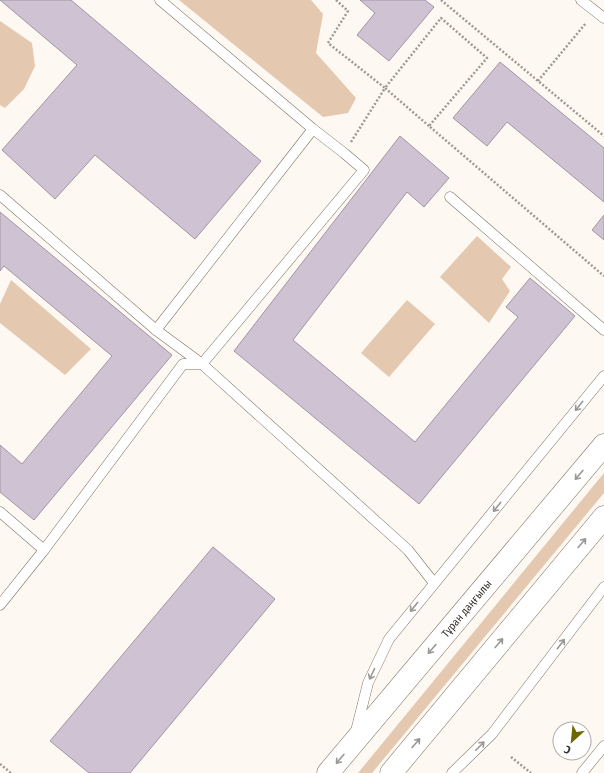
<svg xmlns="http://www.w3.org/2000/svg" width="604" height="773" viewBox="0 0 604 773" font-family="'Fira Sans Condensed',sans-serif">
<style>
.green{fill:#e4c8b0}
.building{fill:#cfc2d2;stroke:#a195a4}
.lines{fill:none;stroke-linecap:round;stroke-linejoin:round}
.service-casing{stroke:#7d6f62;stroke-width:11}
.primary-casing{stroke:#7d6f62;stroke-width:23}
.path{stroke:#9f9994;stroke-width:2.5;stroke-dasharray:2 2;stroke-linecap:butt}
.service{stroke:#fff;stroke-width:10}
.primary{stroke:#fff;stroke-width:22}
.oneway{stroke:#9a9895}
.labels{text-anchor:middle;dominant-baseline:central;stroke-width:3;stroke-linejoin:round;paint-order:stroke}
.street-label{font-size:11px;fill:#36302b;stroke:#fff}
</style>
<rect width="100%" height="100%" fill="#fef8f2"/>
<g class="green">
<path d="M179,0H311L323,14L316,53L356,98L348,113L323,117Z"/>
<path d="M0,21L32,43L35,66L24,89L5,108L0,105Z"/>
<path d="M477,236L511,267L502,279L510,291L489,323L440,277Z"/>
<path d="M11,280L91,349L65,375L0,323V304Z"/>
<path d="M407,300L435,324L389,377L361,353Z"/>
<path d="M604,473V493L372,773H358Z"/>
</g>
<g class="building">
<path d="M0,0H71L261,161L195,239L95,155L55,199L2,150L77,65Z"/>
<path d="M360,0H425L434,7L389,61L357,35L375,13Z"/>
<path d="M500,62L604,148V202L507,122L487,146L453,118Z"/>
<path d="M400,136L449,178L424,207L407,192L293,340L415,442L518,317L506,307L530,278L575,316L419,504L234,351Z"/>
<path d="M0,212L172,355L34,520L0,492V445L22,464L112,356L4,266L0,271Z"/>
<path d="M604,215V240L592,230Z"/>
<path d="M213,547L275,599L130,773H89L50,741Z"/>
</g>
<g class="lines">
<g class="service-casing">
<g id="service">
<path d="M581,0L604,18"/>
<path d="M0,195L156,330L202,364L408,550L434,583"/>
<path d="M450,197L604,330"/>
<path d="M156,330L313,129"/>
<path d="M0,512L44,550"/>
<path d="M0,605L44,550L183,364H202L364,170L344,153L313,129L160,0"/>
<path d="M356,731L368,683L389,639L604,376"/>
<path d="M452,773L492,734L604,587"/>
<path d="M582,773L604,746"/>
</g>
</g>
<g class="primary-casing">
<g id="primary">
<path id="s1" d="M328,773L604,445"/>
<path d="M391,773L604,517"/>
</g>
</g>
<g class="path">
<path d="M336,0L348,11L328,43L385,88L441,18L487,58L429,126L604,276"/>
<path d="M441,0L604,136"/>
<path d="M538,81L586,23"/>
<path d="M351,142L385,88L429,126"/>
<path d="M511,757L531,773"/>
<path d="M0,764L11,773"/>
</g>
<use href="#service" class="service"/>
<use href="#primary" class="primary"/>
</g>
<defs><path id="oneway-shaft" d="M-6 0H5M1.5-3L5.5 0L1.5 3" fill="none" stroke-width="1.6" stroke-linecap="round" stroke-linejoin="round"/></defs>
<g class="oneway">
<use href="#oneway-shaft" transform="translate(579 406) rotate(129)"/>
<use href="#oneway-shaft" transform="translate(579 475) rotate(130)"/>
<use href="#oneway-shaft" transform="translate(497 507) rotate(129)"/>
<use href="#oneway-shaft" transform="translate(582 543) rotate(-50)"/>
<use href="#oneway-shaft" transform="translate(414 607) rotate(129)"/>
<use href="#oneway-shaft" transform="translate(499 643) rotate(-50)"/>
<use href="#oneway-shaft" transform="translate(561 644) rotate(-53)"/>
<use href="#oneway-shaft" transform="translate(432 649) rotate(130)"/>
<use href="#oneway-shaft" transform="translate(372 674) rotate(115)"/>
<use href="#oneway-shaft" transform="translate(416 743) rotate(-50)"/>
<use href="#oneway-shaft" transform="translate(480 746) rotate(-45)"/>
<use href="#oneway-shaft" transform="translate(340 759) rotate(130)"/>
</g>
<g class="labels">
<g class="street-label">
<text stroke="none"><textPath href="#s1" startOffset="215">Тұран даңғылы</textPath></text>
</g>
</g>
<g transform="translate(572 741) rotate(207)"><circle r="19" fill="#ffffff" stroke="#afacaa"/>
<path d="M0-3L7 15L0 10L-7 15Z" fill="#6b6800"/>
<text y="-6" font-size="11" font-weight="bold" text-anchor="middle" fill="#36302b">С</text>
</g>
</svg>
